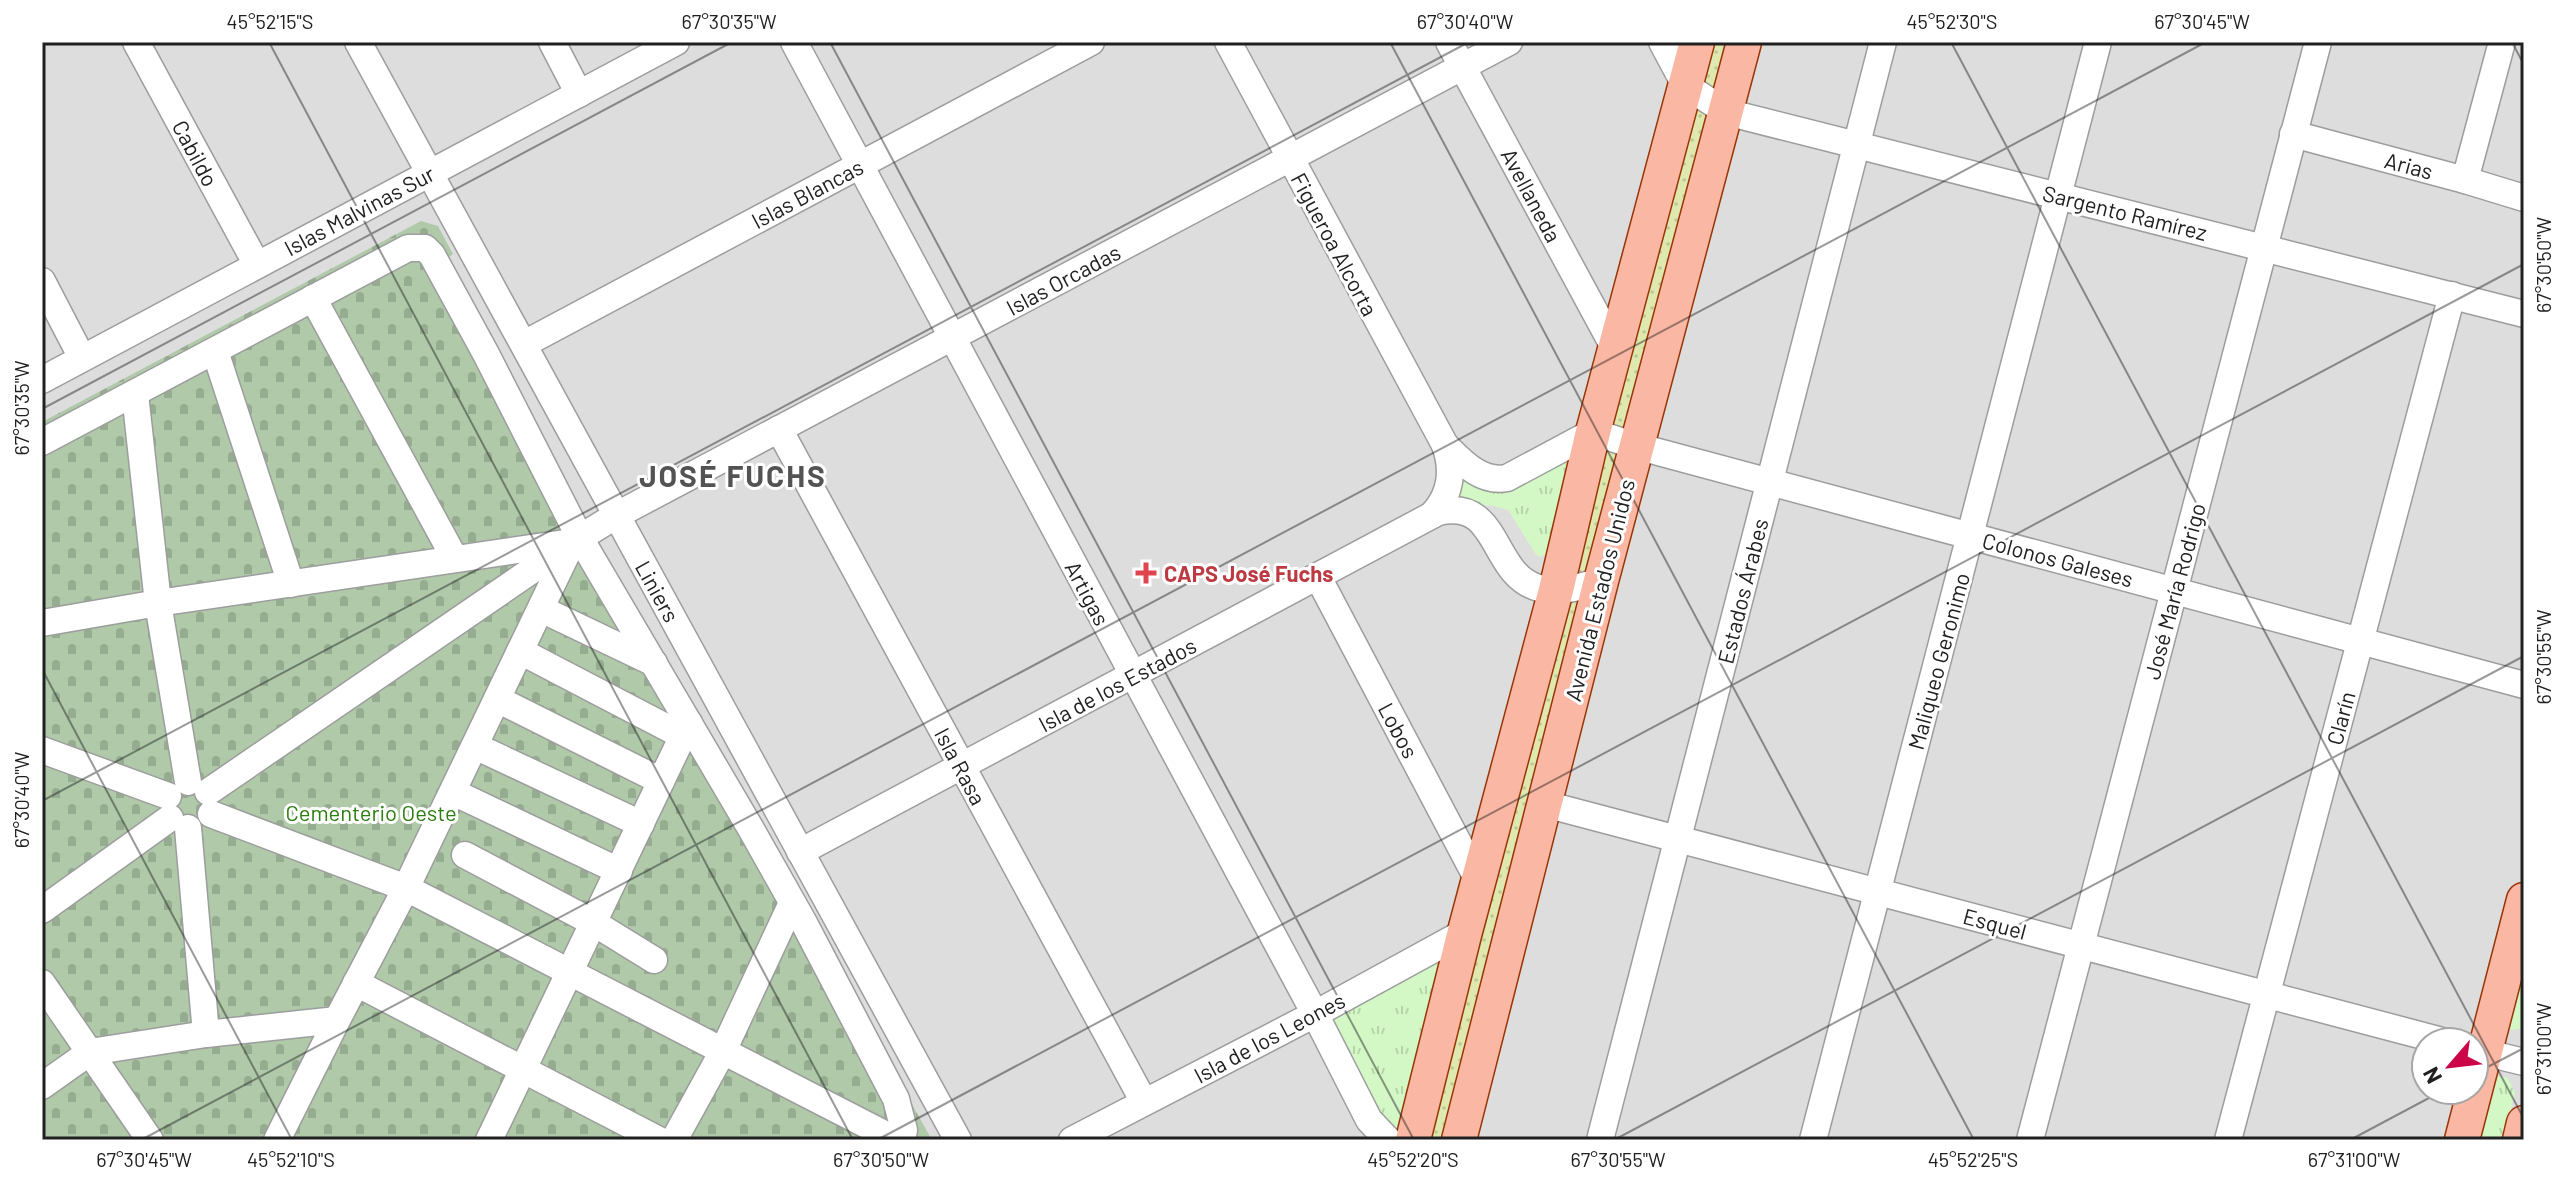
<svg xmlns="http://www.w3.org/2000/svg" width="2566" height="1182" viewBox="0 0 2566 1182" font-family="Barlow,sans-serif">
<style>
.residential{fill:#deddde;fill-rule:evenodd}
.grass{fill:url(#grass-dots)}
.cemetery{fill:url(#cemetery-stones)}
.park{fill:url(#park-tufts)}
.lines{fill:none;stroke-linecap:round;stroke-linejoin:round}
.minor-casing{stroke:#9d9d9d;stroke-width:29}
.major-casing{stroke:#993504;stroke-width:37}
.minor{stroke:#fff;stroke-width:26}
.major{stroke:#fab7a3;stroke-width:34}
.ticks{fill:none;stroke:#202020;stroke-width:2;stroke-opacity:0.45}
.health-dot{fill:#e0444e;stroke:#fff;stroke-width:3}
.labels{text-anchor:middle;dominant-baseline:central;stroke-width:6;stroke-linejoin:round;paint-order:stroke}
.street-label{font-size:22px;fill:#202020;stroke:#fff}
.health-label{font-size:22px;font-weight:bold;fill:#be3a42;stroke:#fff;text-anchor:start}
.park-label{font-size:22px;fill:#2b7e0f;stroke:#fff}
.district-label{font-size:30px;font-weight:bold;letter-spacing:2px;fill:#535353;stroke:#fff}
.neatline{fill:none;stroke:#202020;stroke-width:3}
.ticks-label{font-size:20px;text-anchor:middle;fill:#202020}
</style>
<defs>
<pattern id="grass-dots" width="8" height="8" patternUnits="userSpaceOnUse" patternTransform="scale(2)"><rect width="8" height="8" fill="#dfe9af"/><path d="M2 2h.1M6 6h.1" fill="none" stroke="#bfc896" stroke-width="1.8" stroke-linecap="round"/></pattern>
<pattern id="cemetery-stones" width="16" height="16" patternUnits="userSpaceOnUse" patternTransform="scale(2)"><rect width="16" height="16" fill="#afc9a9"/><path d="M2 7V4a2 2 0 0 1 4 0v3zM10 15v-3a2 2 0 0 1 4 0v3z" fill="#96ac91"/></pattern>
<pattern id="park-tufts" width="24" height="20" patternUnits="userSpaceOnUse" patternTransform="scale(2)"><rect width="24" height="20" fill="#d3f8c6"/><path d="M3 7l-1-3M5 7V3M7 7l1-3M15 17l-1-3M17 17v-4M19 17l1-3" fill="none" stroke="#b5d4aa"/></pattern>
</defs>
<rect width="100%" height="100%" fill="#f1eae7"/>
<path class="residential" d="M42,42H2524V1140H42ZM2426,1042H2474V1090H2426Z"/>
<path class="grass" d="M1697,42H1744L1459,1140H1413Z"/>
<path class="cemetery" d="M421,221L438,226L453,254L446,259L584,520L932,1140H42V422Z"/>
<g class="park">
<path d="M1562,460L1567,461L1574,466L1551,551L1540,557L1535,553L1508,510L1494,506L1460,503L1456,494L1460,467C1474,479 1485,492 1504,491Z"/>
<path d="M2524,933V1028L2512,1030L2502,1019Z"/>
<path d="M1464,935L1413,1140L1369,1120L1315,1014Z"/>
<path d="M2494,1076L2507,1077L2515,1092L2503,1140H2470Z"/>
</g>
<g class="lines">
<g class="minor-casing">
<g id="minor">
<path d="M136,42L257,265"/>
<path d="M358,42L958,1140"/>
<path d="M552,42L579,94"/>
<path d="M794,42L1315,1014L1369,1120L1388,1140"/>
<path d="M1228,42L1445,445C1454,470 1451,495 1432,515"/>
<path d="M1449,42L1615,349"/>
<path d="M1662,42L1685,85L1726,112L2524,314"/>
<path d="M2293,134L2465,180L2524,198"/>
<path d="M2465,180L2502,42"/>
<path d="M42,281L82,358"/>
<path d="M313,298L455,559"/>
<path d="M524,344L1091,42"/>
<path d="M215,351L291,584"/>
<path d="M42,380L676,42"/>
<path d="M135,394L158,603L188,782"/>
<path d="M779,429L1144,1102"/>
<path d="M42,442L408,248H425L432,255L486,354L580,538L751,829L804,923L896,1099L904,1130L902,1140"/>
<path d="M1445,445C1462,462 1481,483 1507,478L1593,432L1636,446L2524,685"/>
<path d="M1318,577L1479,882"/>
<path d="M541,609L654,663"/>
<path d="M42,623L158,603L565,543"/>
<path d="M520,651L683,736"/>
<path d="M497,699L661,781"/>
<path d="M475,746L641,824"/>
<path d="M42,750L168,796"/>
<path d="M208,792L573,542L617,515L1509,42"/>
<path d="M453,792L619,871"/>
<path d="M1545,804L2446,1042"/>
<path d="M211,814L406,888L896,1140"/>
<path d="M188,828L206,1034"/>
<path d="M800,852L1438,512C1501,497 1490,575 1539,588C1560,593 1581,587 1601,581"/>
<path d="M465,855L594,923L654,960"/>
<path d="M42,910L170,818"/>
<path d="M42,983L150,1140"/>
<path d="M356,983L659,1140"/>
<path d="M2474,1050L2524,1062"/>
<path d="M42,1086L90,1052L206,1034L337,1020"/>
<path d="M277,1140L337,1020L406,888L571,545"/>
<path d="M489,1140L689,723"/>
<path d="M674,1140L723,1051L792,903"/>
<path d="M1072,1140L1315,1014L1465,932"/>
<path d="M1600,1140L1883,42"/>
<path d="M1813,1140L2098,42"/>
<path d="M2030,1140L2318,42"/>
<path d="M2228,1140L2452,295"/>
</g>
</g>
<g class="major-casing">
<g id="major">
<path d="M1413,1140L1464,935L1556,590L1593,432L1697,42"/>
<path d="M1459,1140L1601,581L1744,42"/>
<path d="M2462,1140L2524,900"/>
<path d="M2520,1140L2524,1123"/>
</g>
</g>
<use href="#minor" class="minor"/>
<use href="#major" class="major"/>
</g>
<path class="ticks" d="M269,42L853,1140M830,42L1414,1140M1390,42L1974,1140M1951,42L2524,1119M2512,42L2524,65M42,409L732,42M42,669L292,1140M42,801L1469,42M2474,1074L2524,1048M141,1140L2206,42M877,1140L2524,264M1614,1140L2524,656M2350,1140L2444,1090"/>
<path class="health-dot" d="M1142 561h8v8h8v8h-8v8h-8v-8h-8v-8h8z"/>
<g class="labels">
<g class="street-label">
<text transform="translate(196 153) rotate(62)">Cabildo</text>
<text transform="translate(2409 165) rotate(15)">Arias</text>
<text transform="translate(807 193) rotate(-28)">Islas Blancas</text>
<text transform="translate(1532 195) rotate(62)">Avellaneda</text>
<text transform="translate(359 210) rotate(-28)">Islas Malvinas Sur</text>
<text transform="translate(2125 212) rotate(14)">Sargento Ramírez</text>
<text transform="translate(1335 244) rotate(62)">Figueroa Alcorta</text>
<text transform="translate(1063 279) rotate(-28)">Islas Orcadas</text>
<text transform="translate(2058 559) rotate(15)">Colonos Galeses</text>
<text transform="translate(1599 590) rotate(-76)">Avenida Estados Unidos</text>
<text transform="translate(658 591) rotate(61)">Liniers</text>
<text transform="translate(1742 591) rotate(-76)">Estados Árabes</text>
<text transform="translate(2174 591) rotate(-75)">José María Rodrigo</text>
<text transform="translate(1088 593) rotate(62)">Artigas</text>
<text transform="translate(1938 661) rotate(-75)">Maliqueo Geronimo</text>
<text transform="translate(1117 684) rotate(-28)">Isla de los Estados</text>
<text transform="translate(2340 718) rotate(-75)">Clarín</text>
<text transform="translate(1399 730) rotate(62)">Lobos</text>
<text transform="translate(961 766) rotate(62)">Isla Rasa</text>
<text transform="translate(1995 923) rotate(15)">Esquel</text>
<text transform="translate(1269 1037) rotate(-28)">Isla de los Leones</text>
</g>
<g class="health-label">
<text x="1164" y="573">CAPS José Fuchs</text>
</g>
<g class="park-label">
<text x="371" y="812">Cementerio Oeste</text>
</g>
<g class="district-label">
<text x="733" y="475">JOSÉ FUCHS</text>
</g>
</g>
<rect width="2566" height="1182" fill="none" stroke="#ffffff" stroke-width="88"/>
<g transform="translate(2450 1066) rotate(242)"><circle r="38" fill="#ffffff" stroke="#a6a6a6" stroke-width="2"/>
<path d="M0-6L14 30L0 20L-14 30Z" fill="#cb0548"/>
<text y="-12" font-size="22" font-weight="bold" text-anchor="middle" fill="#202020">N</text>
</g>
<rect x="44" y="44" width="2478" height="1094" class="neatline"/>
<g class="ticks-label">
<text x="270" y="29">45°52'15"S</text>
<text x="729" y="29">67°30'35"W</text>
<text x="1465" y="29">67°30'40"W</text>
<text x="1952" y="29">45°52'30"S</text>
<text x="2202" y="29">67°30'45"W</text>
<text transform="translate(2544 265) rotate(-90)" y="7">67°30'50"W</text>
<text transform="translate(22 408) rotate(-90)" y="7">67°30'35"W</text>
<text transform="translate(2544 657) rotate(-90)" y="7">67°30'55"W</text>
<text transform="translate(22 800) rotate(-90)" y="7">67°30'40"W</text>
<text transform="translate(2544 1049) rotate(-90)" y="7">67°31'00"W</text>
<text x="144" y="1167">67°30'45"W</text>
<text x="291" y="1167">45°52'10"S</text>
<text x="881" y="1167">67°30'50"W</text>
<text x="1413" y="1167">45°52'20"S</text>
<text x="1618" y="1167">67°30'55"W</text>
<text x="1973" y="1167">45°52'25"S</text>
<text x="2354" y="1167">67°31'00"W</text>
</g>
</svg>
